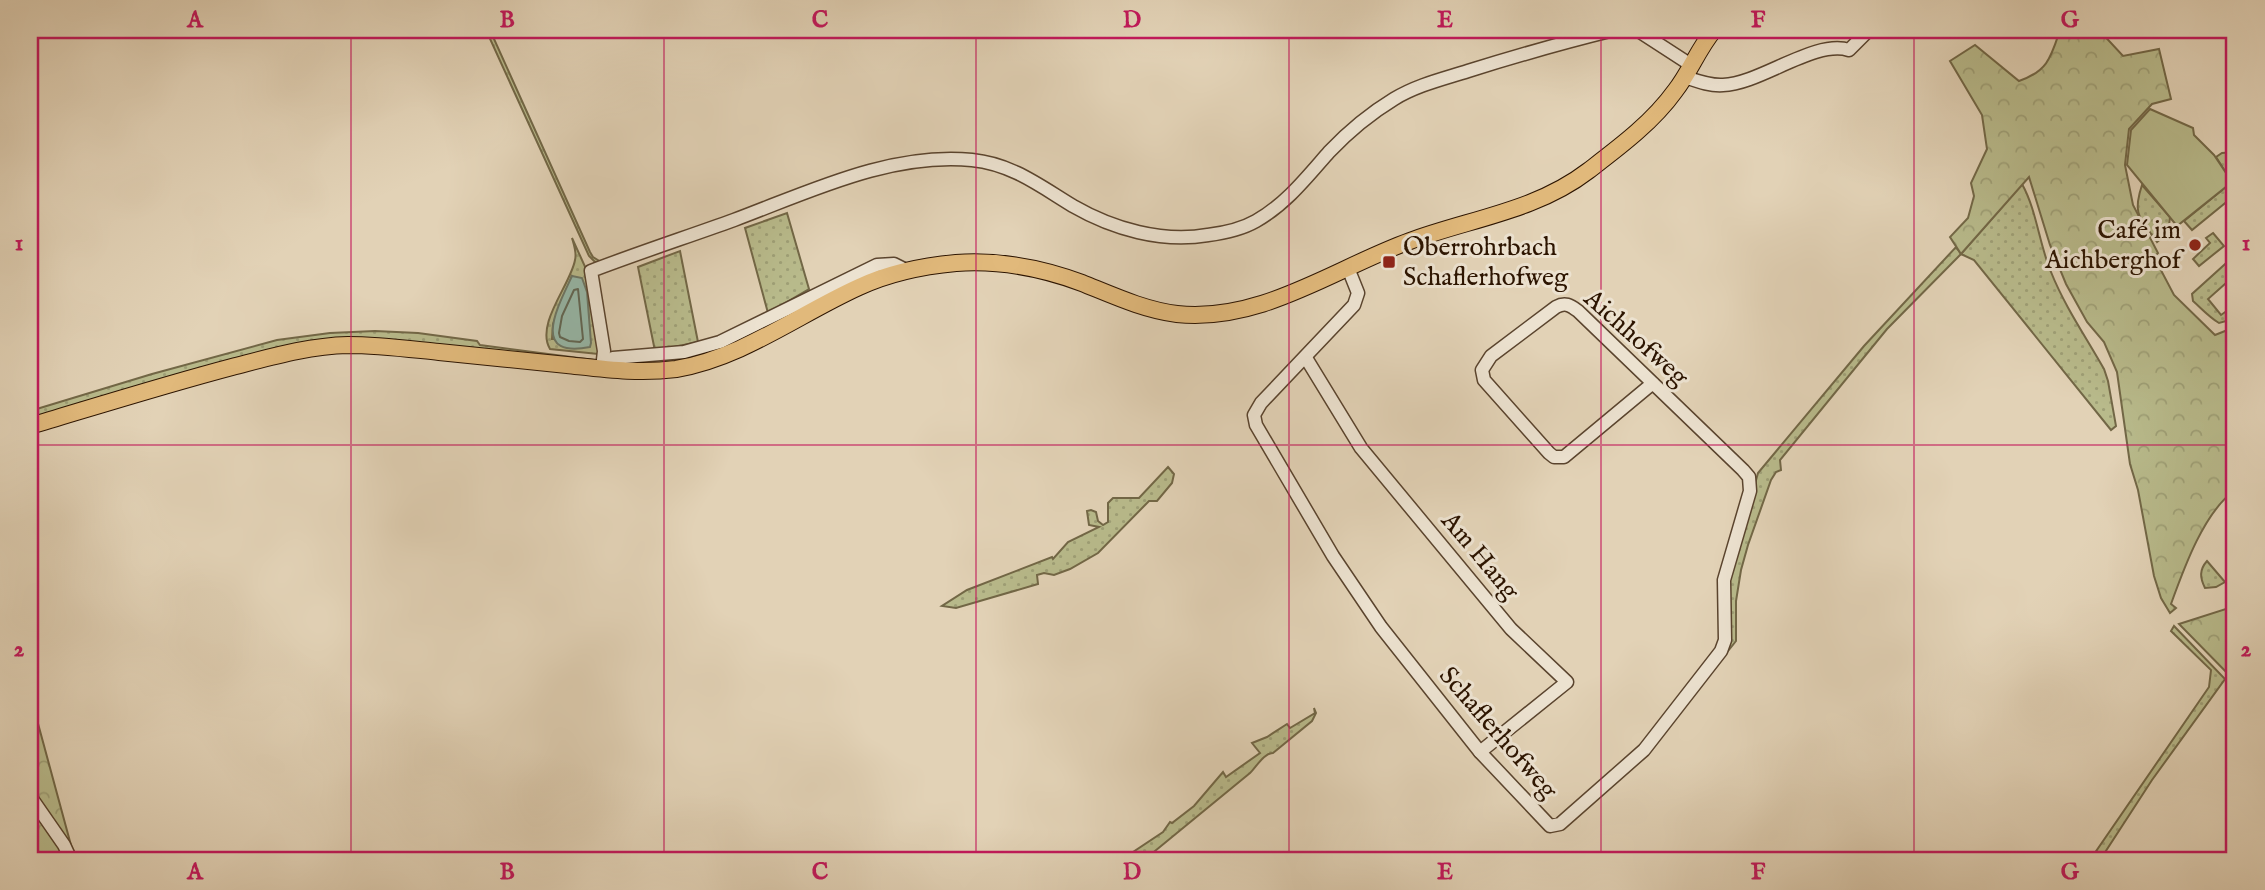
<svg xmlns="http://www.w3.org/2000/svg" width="2265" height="890" viewBox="0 0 2265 890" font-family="'IM FELL English',serif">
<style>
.grass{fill:url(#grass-dots);stroke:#726746;stroke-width:2;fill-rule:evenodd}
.forest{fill:url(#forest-crowns);stroke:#726746;stroke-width:2}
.garden{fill:#b8ba8b;stroke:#726746;stroke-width:2}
.water{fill:#96b8a9;stroke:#6c7665;stroke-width:2}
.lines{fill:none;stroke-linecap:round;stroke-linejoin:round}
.shore{stroke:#616654;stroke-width:2}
.minor-casing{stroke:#5a442e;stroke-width:15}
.major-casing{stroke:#2c1400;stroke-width:18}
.minor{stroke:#ece2d0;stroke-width:12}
.major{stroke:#e1b97b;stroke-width:16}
.grid{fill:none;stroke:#c2185b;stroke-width:2;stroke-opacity:0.55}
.poi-dot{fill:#8f2418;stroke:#ece2d0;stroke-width:2.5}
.labels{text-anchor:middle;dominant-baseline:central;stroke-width:6;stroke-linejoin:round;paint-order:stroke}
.poi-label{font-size:26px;fill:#2c1400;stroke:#ece2d0;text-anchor:end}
.street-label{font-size:26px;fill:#2c1400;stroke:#ece2d0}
.neatline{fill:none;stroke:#c2185b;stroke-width:2.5}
.grid-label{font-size:23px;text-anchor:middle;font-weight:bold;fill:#c2185b}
</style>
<defs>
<pattern id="grass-dots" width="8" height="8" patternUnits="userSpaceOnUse" patternTransform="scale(1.75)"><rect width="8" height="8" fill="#b8ba8b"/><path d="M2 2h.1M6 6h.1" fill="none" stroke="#9e9f76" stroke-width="1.8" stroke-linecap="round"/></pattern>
<pattern id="forest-crowns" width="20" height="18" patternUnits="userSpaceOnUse" patternTransform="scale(1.75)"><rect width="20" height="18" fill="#b8ba8b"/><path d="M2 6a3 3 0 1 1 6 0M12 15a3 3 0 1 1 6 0" fill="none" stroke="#9e9f76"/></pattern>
</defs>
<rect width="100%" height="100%" fill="#e2d2b6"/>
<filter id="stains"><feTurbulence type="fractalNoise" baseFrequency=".00286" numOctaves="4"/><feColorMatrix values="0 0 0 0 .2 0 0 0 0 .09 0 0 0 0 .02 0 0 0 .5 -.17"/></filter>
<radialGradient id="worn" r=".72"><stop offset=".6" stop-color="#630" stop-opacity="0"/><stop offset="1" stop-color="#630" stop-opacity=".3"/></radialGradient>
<g class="grass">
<path d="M486,30H490L590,252L593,257L601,262H595L589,256Z"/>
<path d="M2235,152V195L2192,230L2184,221L2232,182L2216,157L2222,153Z"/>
<path d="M2022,184C2037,211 2039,244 2051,272C2065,307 2086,337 2104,369L2108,381L2116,426L2111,430L1974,260L1961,254L1887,329L1780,460L1781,470L1776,472L1771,480L1748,545L1741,570L1736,601V641L1674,719L1725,652L1726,589L1758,473L1864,346L1956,247L1961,254Z"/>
<path d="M2142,185L2170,217L2168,233L2157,242C2140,218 2132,215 2142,185Z"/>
<path d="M787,213L809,289L768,313L745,228Z"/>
<path d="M2213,233L2224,246L2199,266L2193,259L2210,243L2206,238Z"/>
<path d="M572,238L587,271L600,351L598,354L550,349C535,324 571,284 575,260C577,253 574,245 572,238ZM572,276L587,292L590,339H552L553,324Z"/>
<path d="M680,251L698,342L655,351L638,267Z"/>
<path d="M2234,256L2235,275L2208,299L2221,315L2228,310L2233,316L2235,314V325H2232L2226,321L2219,323C2209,317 2202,309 2193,301L2192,294Z"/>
<path d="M375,331L418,333L477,341L480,345L594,360L350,340L30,421V411L152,374L277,340L330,333Z"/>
<path d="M1168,467L1174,474L1172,483L1157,501H1149L1098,553L1070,569L1054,575L1044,573L1037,575L1038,584L956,608L942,606L967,590L1052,557L1053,559L1068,542L1099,527L1089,525L1087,511L1091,510L1096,512L1098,521L1103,525L1108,522V503L1113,498H1139Z"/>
<path d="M2207,561L2225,582L2216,587L2205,588C2200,578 2199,570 2207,561Z"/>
<path d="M2174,626L2225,679L2152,780L2100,860H2090L2209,687L2211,670L2171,631Z"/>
<path d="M1314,708L1316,713L1312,721L1273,753C1264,753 1257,766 1250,773L1144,860H1121L1163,832L1170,822L1172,823L1194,806L1223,772L1226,777L1260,753L1252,743L1267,737L1287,724L1290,728L1315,713Z"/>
</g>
<g class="forest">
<path d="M2060,30H2099L2123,56L2159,49L2171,99L2152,104L2129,129L2125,165L2133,205L2158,253L2154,257L2174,295L2215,335L2235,327V490C2204,512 2184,568 2171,604L2176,608L2170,613L2161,598L2154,576L2138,490L2130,464L2117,372L2104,342L2087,322L2066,284L2050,245L2029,177L1961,254L1950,237L1968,218L1974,196L1971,183L1987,149L1982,115L1950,61L1975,45L2019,81C2048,71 2051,57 2060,30Z"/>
<path d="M2235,606V681L2179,624Z"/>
<path d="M30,694L75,860H30Z"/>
</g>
<path class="garden" d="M2150,109L2193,128L2194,135L2214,155L2232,182L2177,226L2127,165L2131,130Z"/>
<path class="water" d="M572,276L582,278L587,292L591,343L590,347C529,359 558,306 572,276Z"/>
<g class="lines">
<path class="shore" d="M578,289L583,339L580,342L569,341L560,337L559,333L562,316L574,290Z"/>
<g class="minor-casing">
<g id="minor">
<path d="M1637,30L1691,65"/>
<path d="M1685,77C1697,81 1710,86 1723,85C1760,84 1815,39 1849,50L1869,30"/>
<path d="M1348,268L1358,293L1354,305L1261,403L1254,415L1256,425L1333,556L1381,627L1480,752L1550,826L1560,824L1644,750L1721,651L1725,640L1724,580L1750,491L1749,477L1743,470L1578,311C1570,305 1565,302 1556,307L1491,356L1482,370L1484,380L1549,453L1554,457H1564L1653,383"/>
<path d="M1306,358L1361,448L1511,629L1567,682L1480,752"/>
<path d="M602,369L604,351L591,271C638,253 687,237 734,220C809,192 890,152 972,160C1012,164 1040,186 1073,206C1113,229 1162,243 1208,235C1224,233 1242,229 1256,221C1286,204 1307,177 1329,152C1348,132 1371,113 1394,99C1417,85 1443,79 1468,71C1516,56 1565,42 1614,30"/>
<path d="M602,369L613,358L684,352L720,342L877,265L894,264L908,271"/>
<path d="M30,796L64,845L71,860"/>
</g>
</g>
<g class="major-casing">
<path id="major" d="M30,426C97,406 164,385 232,367C271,357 308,346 348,345C379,345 409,349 439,352C482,356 524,361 567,365C604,369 639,374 676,369C742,358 799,314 859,287C889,273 923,266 956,263C999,260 1042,268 1082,283C1112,295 1144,310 1177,314C1261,323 1335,268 1410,241C1469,219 1536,211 1588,171C1618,148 1652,123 1675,91C1690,72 1698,49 1714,30"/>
</g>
<use href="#minor" class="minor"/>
<use href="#major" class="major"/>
</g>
<path class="grid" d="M351,30V860M664,30V860M976,30V860M1289,30V860M1601,30V860M1914,30V860M30,445H2235"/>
<g class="poi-dot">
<circle cx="2195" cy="245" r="7"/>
<rect x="1382" y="255" width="14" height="14" rx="3.5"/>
</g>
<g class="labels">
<g class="poi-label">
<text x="2181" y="230">Café im<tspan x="2181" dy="30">Aichberghof</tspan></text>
<text x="1403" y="247" text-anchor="start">Oberrohrbach<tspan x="1403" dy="30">Schaflerhofweg</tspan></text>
</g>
<g class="street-label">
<text transform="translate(1636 338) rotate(42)">Aichhofweg</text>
<text transform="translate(1480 556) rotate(50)">Am Hang</text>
<text transform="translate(1498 733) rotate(49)">Schaflerhofweg</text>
</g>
</g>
<rect width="2265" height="890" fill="none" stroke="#e2d2b6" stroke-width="77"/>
<rect x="38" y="38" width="2188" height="814" class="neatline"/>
<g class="grid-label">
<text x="195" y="27">A</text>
<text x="507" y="27">B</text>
<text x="820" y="27">C</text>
<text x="1132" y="27">D</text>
<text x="1445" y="27">E</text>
<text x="1758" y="27">F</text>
<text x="2070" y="27">G</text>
<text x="19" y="250">1</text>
<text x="2246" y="250">1</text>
<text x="19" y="656">2</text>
<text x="2246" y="656">2</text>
<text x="195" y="879">A</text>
<text x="507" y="879">B</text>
<text x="820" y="879">C</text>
<text x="1132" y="879">D</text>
<text x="1445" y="879">E</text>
<text x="1758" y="879">F</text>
<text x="2070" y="879">G</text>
</g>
<rect width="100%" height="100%" filter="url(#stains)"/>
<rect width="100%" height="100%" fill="url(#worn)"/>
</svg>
